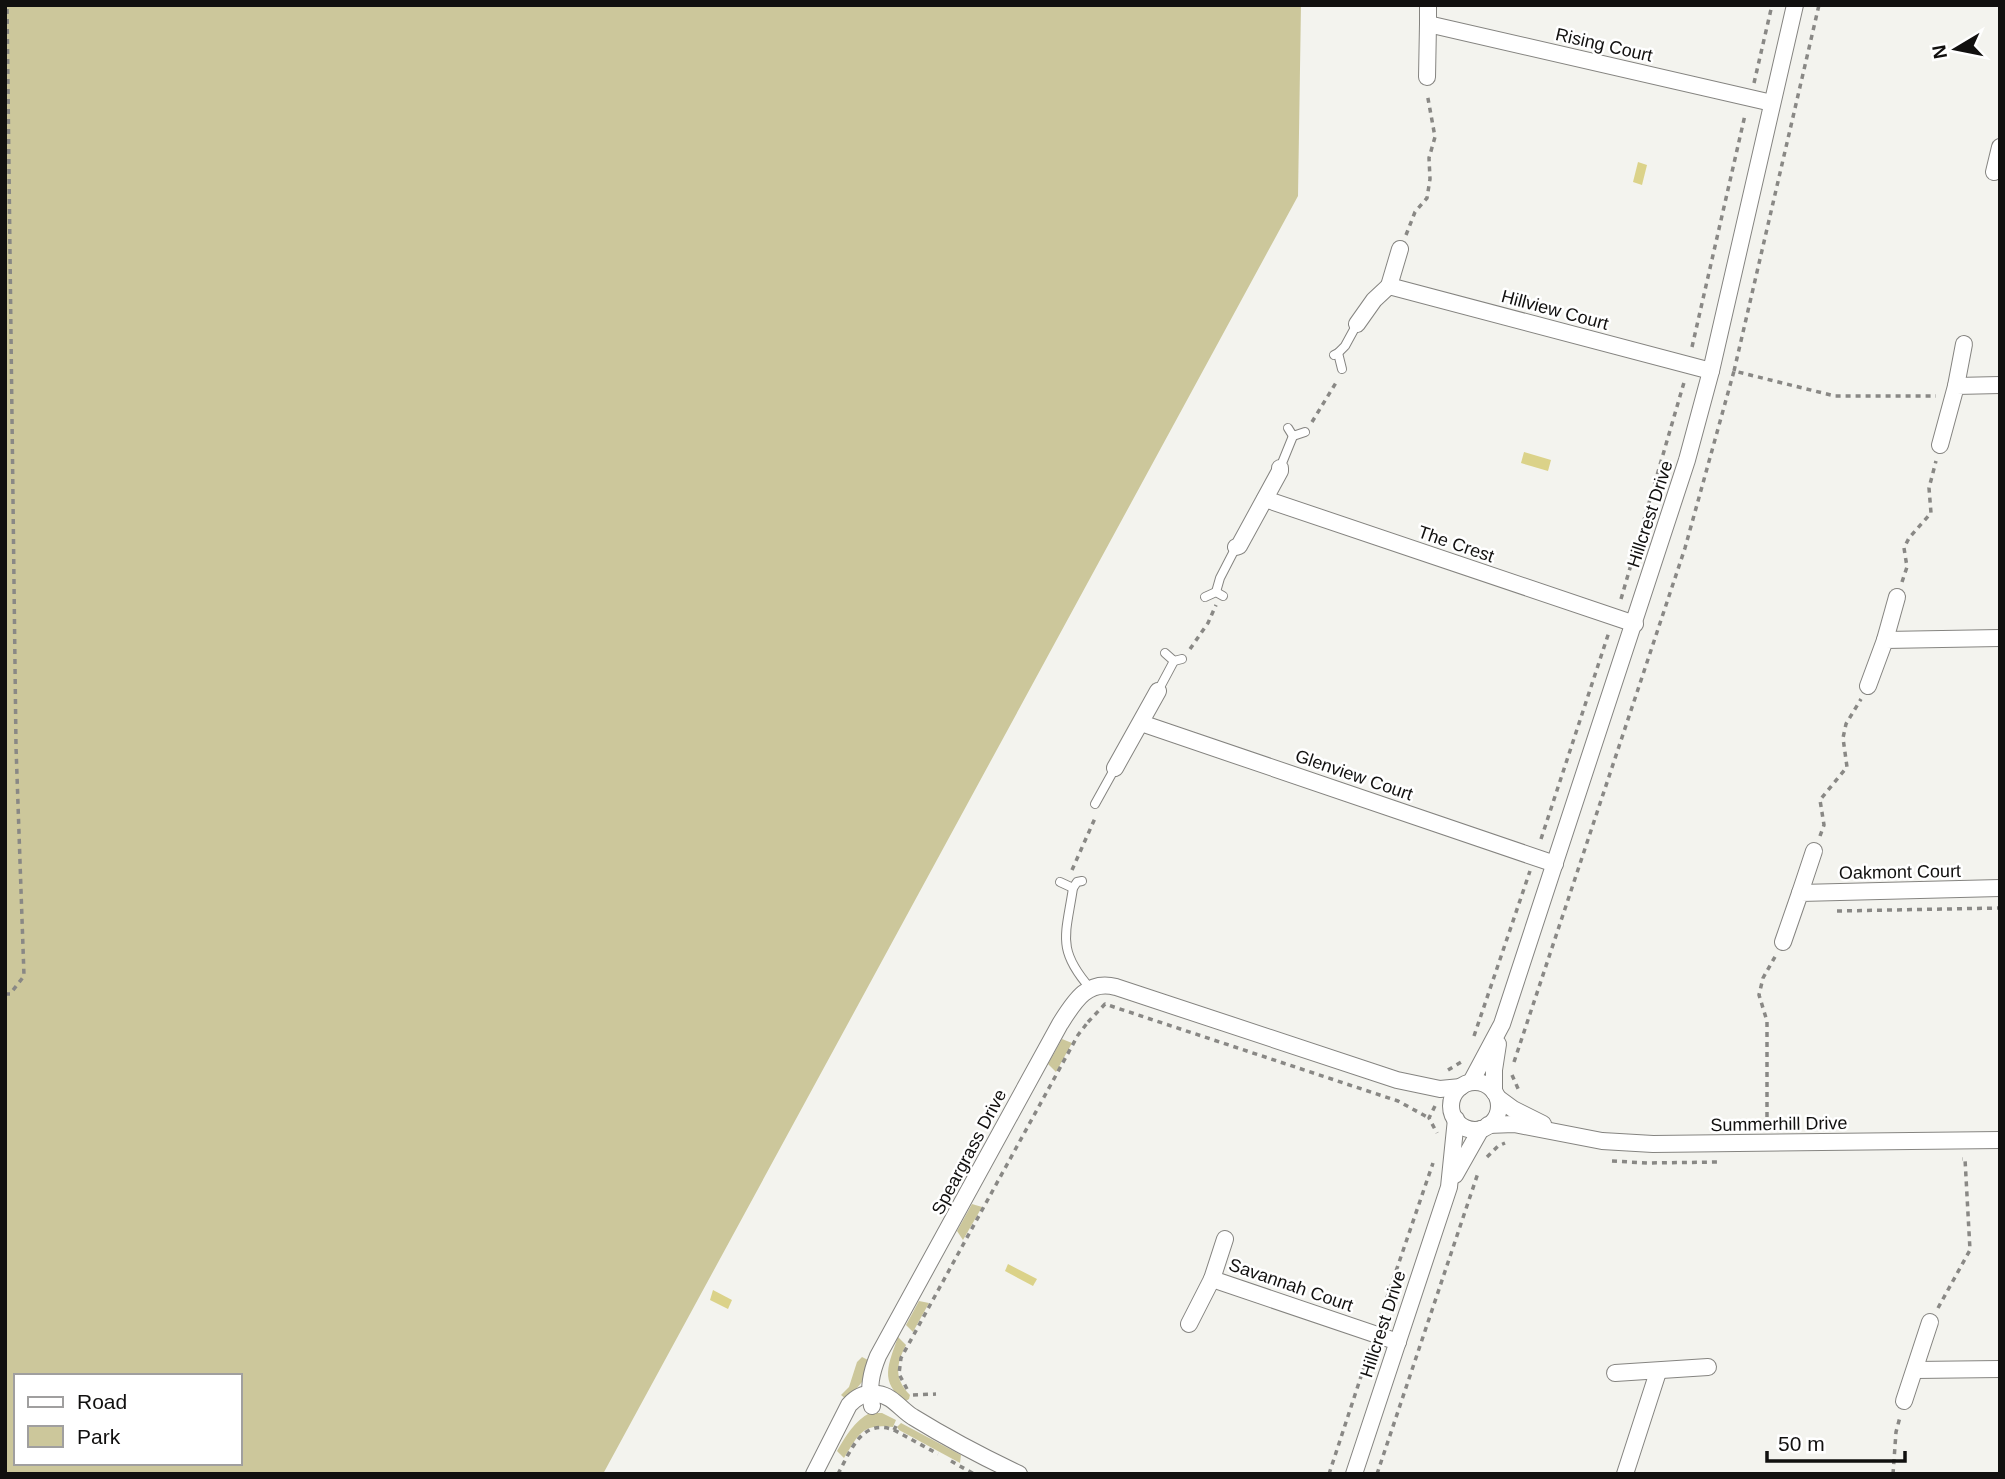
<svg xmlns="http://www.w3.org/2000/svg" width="2005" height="1479" viewBox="0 0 2005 1479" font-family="Arial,sans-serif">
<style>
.green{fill:#ccc79b;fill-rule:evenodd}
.water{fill:#dbd289}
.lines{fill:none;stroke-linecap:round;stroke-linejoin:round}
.service-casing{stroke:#858480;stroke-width:10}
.minor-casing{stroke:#858480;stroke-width:18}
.path{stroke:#898885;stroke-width:3.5;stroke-dasharray:5 5;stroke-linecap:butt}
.service{stroke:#fff;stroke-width:8}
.minor{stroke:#fff;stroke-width:16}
.labels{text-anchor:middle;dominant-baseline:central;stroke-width:5;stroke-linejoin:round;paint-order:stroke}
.street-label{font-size:18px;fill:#11100f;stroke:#fff}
</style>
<rect width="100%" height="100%" fill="#f3f3ee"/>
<g class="green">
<path d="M5,5H1301L1298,196L603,1474H5ZM16,1376H240V1463H16Z"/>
<path d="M1062,1039L1072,1043L1056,1072L1048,1064Z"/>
<path d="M972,1204L982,1207L963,1240L957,1231Z"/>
<path d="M919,1301L929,1303L913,1332L906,1325Z"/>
<path d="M898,1337L906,1345C896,1364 894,1379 910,1395L909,1399L906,1401C878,1383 889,1363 898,1337Z"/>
<path d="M862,1357L870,1361L862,1382L847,1400L841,1395L849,1387L857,1362Z"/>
<path d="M870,1413H882L896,1420L893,1427C862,1423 859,1434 844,1458L837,1451C845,1437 855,1420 870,1413Z"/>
<path d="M901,1423L961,1455L960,1463L899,1430L897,1427Z"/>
</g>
<g class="water">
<path d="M1638,162L1647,165L1642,185L1633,182Z"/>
<path d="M1524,452L1551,460L1548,471L1521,463Z"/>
<path d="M1008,1264L1037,1279L1033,1286L1005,1271Z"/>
<path d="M713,1290L732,1300L728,1309L710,1300Z"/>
</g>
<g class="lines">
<g class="service-casing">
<g id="service">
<path d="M1338,353L1345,346L1357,324"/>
<path d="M1334,355L1338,353L1342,369"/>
<path d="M1288,428L1293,436L1305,432"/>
<path d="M1280,468L1293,436"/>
<path d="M1216,592L1220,578L1236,547"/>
<path d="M1205,597L1216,592L1223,596"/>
<path d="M1165,653L1174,661L1182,659"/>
<path d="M1158,691L1174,661"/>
<path d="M1095,804L1115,768"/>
<path d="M1082,881L1077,882L1073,888C1066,935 1056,949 1090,988"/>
<path d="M1060,882L1073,888"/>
</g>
</g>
<g class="minor-casing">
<g id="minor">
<path d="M1428,24V5"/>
<path d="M1427,77L1428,24L1772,103"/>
<path d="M1994,172L2000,147"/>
<path d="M1389,286L1400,249"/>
<path d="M1357,324L1374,300L1389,286L1711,371"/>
<path d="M1956,386L1964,344"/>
<path d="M1940,445L1956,386L2000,385"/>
<path d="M1265,499L1635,624"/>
<path d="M1236,547L1239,546L1280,471V468"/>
<path d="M1885,640L1897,597"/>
<path d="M1868,686L1885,640L2000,638"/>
<path d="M1141,723L1555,864"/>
<path d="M1115,768L1158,691"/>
<path d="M1800,893L1814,851"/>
<path d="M1783,942L1800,893L2000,888"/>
<path d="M1471,1082L1502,1024L1687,460L1711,371L1795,5"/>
<circle cx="1475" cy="1106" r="24"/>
<path d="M1494,1092V1070L1498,1044"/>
<path d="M1498,1098L1513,1109L1543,1124"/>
<path d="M1488,1125L1514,1124L1602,1141L1653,1144L2000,1140"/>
<path d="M1455,1175L1481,1129"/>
<path d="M1212,1279L1225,1239"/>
<path d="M1189,1324L1212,1279L1398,1342"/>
<path d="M1915,1370L2000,1369"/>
<path d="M1615,1373L1708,1367"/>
<path d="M1904,1401L1930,1322"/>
<path d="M872,1406C868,1388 871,1373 878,1356L1060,1024C1074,1002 1087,979 1116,987L1397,1080L1440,1089L1461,1087"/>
<path d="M814,1474L849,1405C857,1396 866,1392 878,1394C893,1396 901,1410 913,1417C947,1438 983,1457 1019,1474"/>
<path d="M1354,1474L1449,1187L1456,1119"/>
<path d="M1625,1474L1658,1372"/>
</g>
</g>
<g class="path">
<path d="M1754,83L1772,5"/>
<path d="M1406,235L1415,212L1427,198L1430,179L1429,158L1435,137L1427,93"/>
<path d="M1692,347L1745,115"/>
<path d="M1734,371L1819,5"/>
<path d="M1312,422L1337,381"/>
<path d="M1902,582L1907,567L1904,548L1909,538L1931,513L1929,488L1936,461"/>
<path d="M1621,599L1685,379"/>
<path d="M1190,649L1208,623L1216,605"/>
<path d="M1820,836L1824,825L1820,800L1847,767L1843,738L1846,724L1861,699"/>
<path d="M1541,839L1609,632"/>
<path d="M1072,870L1096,816"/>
<path d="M1837,911L2000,908"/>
<path d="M5,994H10L24,976L16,747L7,5"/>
<path d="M1088,1022L1105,1004L1398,1101L1429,1118"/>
<path d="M1474,1036L1530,871"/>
<path d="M1514,1062L1685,548L1734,371L1835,396H1936"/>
<path d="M1448,1070L1463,1061"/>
<path d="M1512,1075L1520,1093"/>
<path d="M1435,1106L1429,1118L1437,1133"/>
<path d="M1767,1127V1021L1759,995L1763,978L1776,955"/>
<path d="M1487,1157L1498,1146L1505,1143"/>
<path d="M1612,1161L1647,1163L1720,1162"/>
<path d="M1938,1308L1970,1250L1965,1159H1962"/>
<path d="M1380,1318L1433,1163"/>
<path d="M907,1389L899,1374L901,1358L1078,1035L1088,1022"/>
<path d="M913,1395L936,1394"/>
<path d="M894,1430L938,1454"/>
<path d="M951,1461L974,1474"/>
<path d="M838,1474C851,1450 862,1418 894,1430L896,1426"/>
<path d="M1329,1474L1370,1349"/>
<path d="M1377,1474L1478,1173"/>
<path d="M1893,1474L1896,1432L1900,1417"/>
</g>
<use href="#service" class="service"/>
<use href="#minor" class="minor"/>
</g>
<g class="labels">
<g class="street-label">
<text transform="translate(1604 45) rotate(13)">Rising Court</text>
<text transform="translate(1555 310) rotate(15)">Hillview Court</text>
<text transform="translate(1650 514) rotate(-72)">Hillcrest Drive</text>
<text transform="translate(1456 544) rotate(19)">The Crest</text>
<text transform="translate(1354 775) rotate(19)">Glenview Court</text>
<text transform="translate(1900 872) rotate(-1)">Oakmont Court</text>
<text transform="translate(1779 1124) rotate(-1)">Summerhill Drive</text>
<text transform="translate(969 1152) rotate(-62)">Speargrass Drive</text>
<text transform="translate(1291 1285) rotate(19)">Savannah Court</text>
<text transform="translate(1383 1324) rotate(-72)">Hillcrest Drive</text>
</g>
</g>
<rect width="2005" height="1479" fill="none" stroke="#11100f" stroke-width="14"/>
<rect x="14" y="1374" width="228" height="91" fill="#ffffff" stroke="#a09f9f" stroke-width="2"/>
<rect x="28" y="1397" width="35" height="10" fill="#ffffff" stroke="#a09f9f" stroke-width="2"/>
<text x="77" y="1409" font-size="21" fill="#11100f">Road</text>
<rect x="28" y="1426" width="35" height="21" fill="#ccc79b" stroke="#a09f9f" stroke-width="2"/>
<text x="77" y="1444" font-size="21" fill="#11100f">Park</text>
<g transform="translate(1956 49) rotate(260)" stroke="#ffffff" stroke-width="5" paint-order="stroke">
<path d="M0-5L12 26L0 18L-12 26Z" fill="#11100f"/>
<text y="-10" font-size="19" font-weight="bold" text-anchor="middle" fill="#11100f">N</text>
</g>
<path d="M1767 1451v10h138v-10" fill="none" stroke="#11100f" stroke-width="3.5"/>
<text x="1778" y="1451" font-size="21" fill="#11100f" stroke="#ffffff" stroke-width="5" paint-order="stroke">50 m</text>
</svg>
